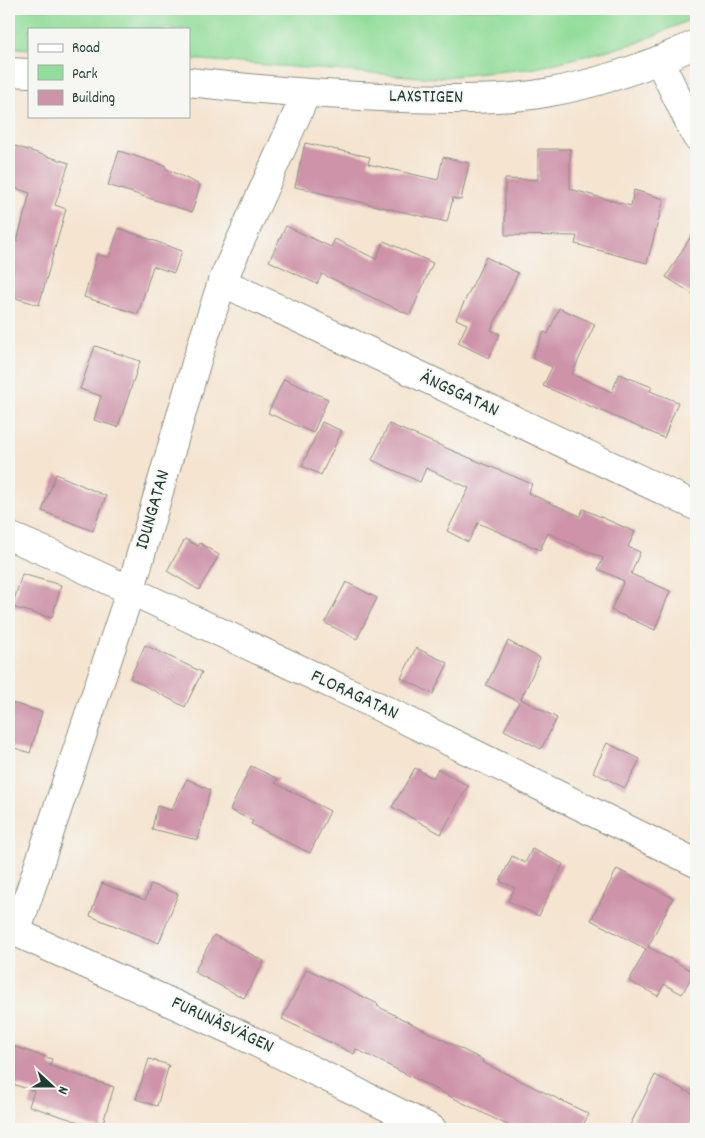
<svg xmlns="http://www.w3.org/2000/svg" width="705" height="1138" viewBox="0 0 705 1138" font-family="Dekko,sans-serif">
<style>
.green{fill:#92dd9a;stroke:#588d67}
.building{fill:#ce93a9}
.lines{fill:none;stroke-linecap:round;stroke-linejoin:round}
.minor-casing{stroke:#8a9082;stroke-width:30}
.minor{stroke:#fff;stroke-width:28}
.labels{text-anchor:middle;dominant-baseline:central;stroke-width:4;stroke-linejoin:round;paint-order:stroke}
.street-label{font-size:19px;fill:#1f3d34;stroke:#f6f6f2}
</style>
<rect width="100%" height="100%" fill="#f6f6f2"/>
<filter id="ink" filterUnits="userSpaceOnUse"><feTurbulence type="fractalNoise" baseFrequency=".02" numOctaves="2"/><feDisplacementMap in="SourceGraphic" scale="10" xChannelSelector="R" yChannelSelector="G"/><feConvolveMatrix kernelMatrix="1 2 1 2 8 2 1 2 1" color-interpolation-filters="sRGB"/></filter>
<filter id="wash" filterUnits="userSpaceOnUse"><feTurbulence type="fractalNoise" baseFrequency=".0096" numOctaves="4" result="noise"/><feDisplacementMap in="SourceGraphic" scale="20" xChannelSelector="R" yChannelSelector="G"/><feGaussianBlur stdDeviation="1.12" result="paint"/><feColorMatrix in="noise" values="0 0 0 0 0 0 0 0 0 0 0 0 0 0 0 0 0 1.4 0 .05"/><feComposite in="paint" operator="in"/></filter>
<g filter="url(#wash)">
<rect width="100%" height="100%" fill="#f5e4d0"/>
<path class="green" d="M9,9H696V17L637,43L536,68L434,78L189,59V29H29V49L9,47Z"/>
<g id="blocks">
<g class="building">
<path d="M305,143L370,157L368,164L438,180L443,157L469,163L461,200L453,198L447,222L295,187Z"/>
<path d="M15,146L69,163L55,205L66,209L39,305L9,296V238L17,241L30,193L9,186V165Z"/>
<path d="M538,149H570V189L631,206L634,190L664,199L647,263L575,244L577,236L505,235V179L538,180Z"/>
<path d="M119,151L166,166L165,168L200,185L192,212L108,185Z"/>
<path d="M286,226L331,247L335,239L376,259L384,241L433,263L410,315L322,274L317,284L269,261Z"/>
<path d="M119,228L182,251L174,273L153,266L138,314L84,297L97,254L109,258Z"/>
<path d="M696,228V296L666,277Z"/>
<path d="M486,257L518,273L491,330L500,334L489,358L458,343L467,324L456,319Z"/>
<path d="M559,308L595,324L572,374L612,392L619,374L652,387L650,391L678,402L664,438L543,386L552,367L532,358L544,332L548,334Z"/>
<path d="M95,346L140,361L118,427L94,420L101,396L80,389Z"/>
<path d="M284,379L328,399L313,433L268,413Z"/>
<path d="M322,422L342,431L321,475L302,466Z"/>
<path d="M389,424L532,484L528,493L580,516L583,509L635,532L628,547L640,552L631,574L670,591L655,630L611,610L624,581L598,569L603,558L548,533L540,550L478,523L468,542L447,531L469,488L426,468L420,482L372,460Z"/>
<path d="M56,474L106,496L93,531L42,511Z"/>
<path d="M185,539L198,546L200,543L219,555L199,590L167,571Z"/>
<path d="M22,574L61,585L52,618L12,607Z"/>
<path d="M346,582L377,598L357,639L325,623Z"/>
<path d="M508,641L540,658L521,699L557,718L541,749L504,730L519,702L486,685Z"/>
<path d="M145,645L202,672L185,707L130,678Z"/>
<path d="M416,648L448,663L433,694L401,678Z"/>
<path d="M9,702L42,712L30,753L9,746Z"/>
<path d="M607,743L640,759L625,788L593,772Z"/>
<path d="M251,766L278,779L275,783L330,811L310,853L251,824L253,821L230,810Z"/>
<path d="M415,768L433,778L438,769L468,786L441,834L392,807Z"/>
<path d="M187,779L210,790L198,840L152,829L157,806L171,810Z"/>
<path d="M532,849L563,864L539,916L508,901L515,888L500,881L512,856L525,863Z"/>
<path d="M617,869L673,898L648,947L694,972L682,994L664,984L658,996L629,981L646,949L591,920Z"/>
<path d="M102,883L145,900L151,884L178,894L159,943L90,916Z"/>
<path d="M214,935L264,961L244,998L194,972Z"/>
<path d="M307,969L378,1004L377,1006L483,1060L482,1062L589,1114L581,1129H515L356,1049L354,1054L282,1019Z"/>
<path d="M9,1045L52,1059L50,1066L114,1087L101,1129L29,1106L34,1091L9,1083Z"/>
<path d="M149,1059L169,1065L157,1106L136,1099Z"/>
<path d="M655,1075L696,1096V1114L688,1129H628Z"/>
</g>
</g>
</g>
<g filter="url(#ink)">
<use href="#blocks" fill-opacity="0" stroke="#8a9082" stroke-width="1"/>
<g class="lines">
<g class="minor-casing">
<g id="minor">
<path d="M659,60L696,136"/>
<path d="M9,72L29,73"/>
<path d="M189,82C260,90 330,95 401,98C446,99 500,101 545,93C597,84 649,66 696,44"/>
<path d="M222,282L696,506"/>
<path d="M9,536L63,559L355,695L696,863"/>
<path d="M9,929L233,1031L432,1129"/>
<path d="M16,933L130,592L197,360L222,282L306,94"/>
</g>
</g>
<use href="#minor" class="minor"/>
</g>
</g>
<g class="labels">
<g class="street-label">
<text transform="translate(426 98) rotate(1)">LAXSTIGEN</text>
<text transform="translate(459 395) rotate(25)">ÄNGSGATAN</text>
<text transform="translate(154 510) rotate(-74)">IDUNGATAN</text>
<text transform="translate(354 696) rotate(25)">FLORAGATAN</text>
<text transform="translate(222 1026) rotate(25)">FURUNÄSVÄGEN</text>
</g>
</g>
<rect width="705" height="1138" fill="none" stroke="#f6f6f2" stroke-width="30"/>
<rect x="28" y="28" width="162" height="90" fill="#f6f6f2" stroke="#a0aca6"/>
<rect x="38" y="44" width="25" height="8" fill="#ffffff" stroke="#a0aca6"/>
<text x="72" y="52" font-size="15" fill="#1f3d34">Road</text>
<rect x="38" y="65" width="25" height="15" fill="#92dd9a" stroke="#a0aca6"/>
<text x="72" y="78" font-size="15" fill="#1f3d34">Park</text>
<rect x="38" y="90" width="25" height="15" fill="#ce93a9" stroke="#a0aca6"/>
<text x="72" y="102" font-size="15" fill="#1f3d34">Building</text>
<g transform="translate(52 1086) rotate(111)" stroke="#f6f6f2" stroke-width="4" paint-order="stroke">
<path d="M0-4L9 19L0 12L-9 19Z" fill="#1f3d34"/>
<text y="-8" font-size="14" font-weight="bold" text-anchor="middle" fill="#1f3d34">N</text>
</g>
</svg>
